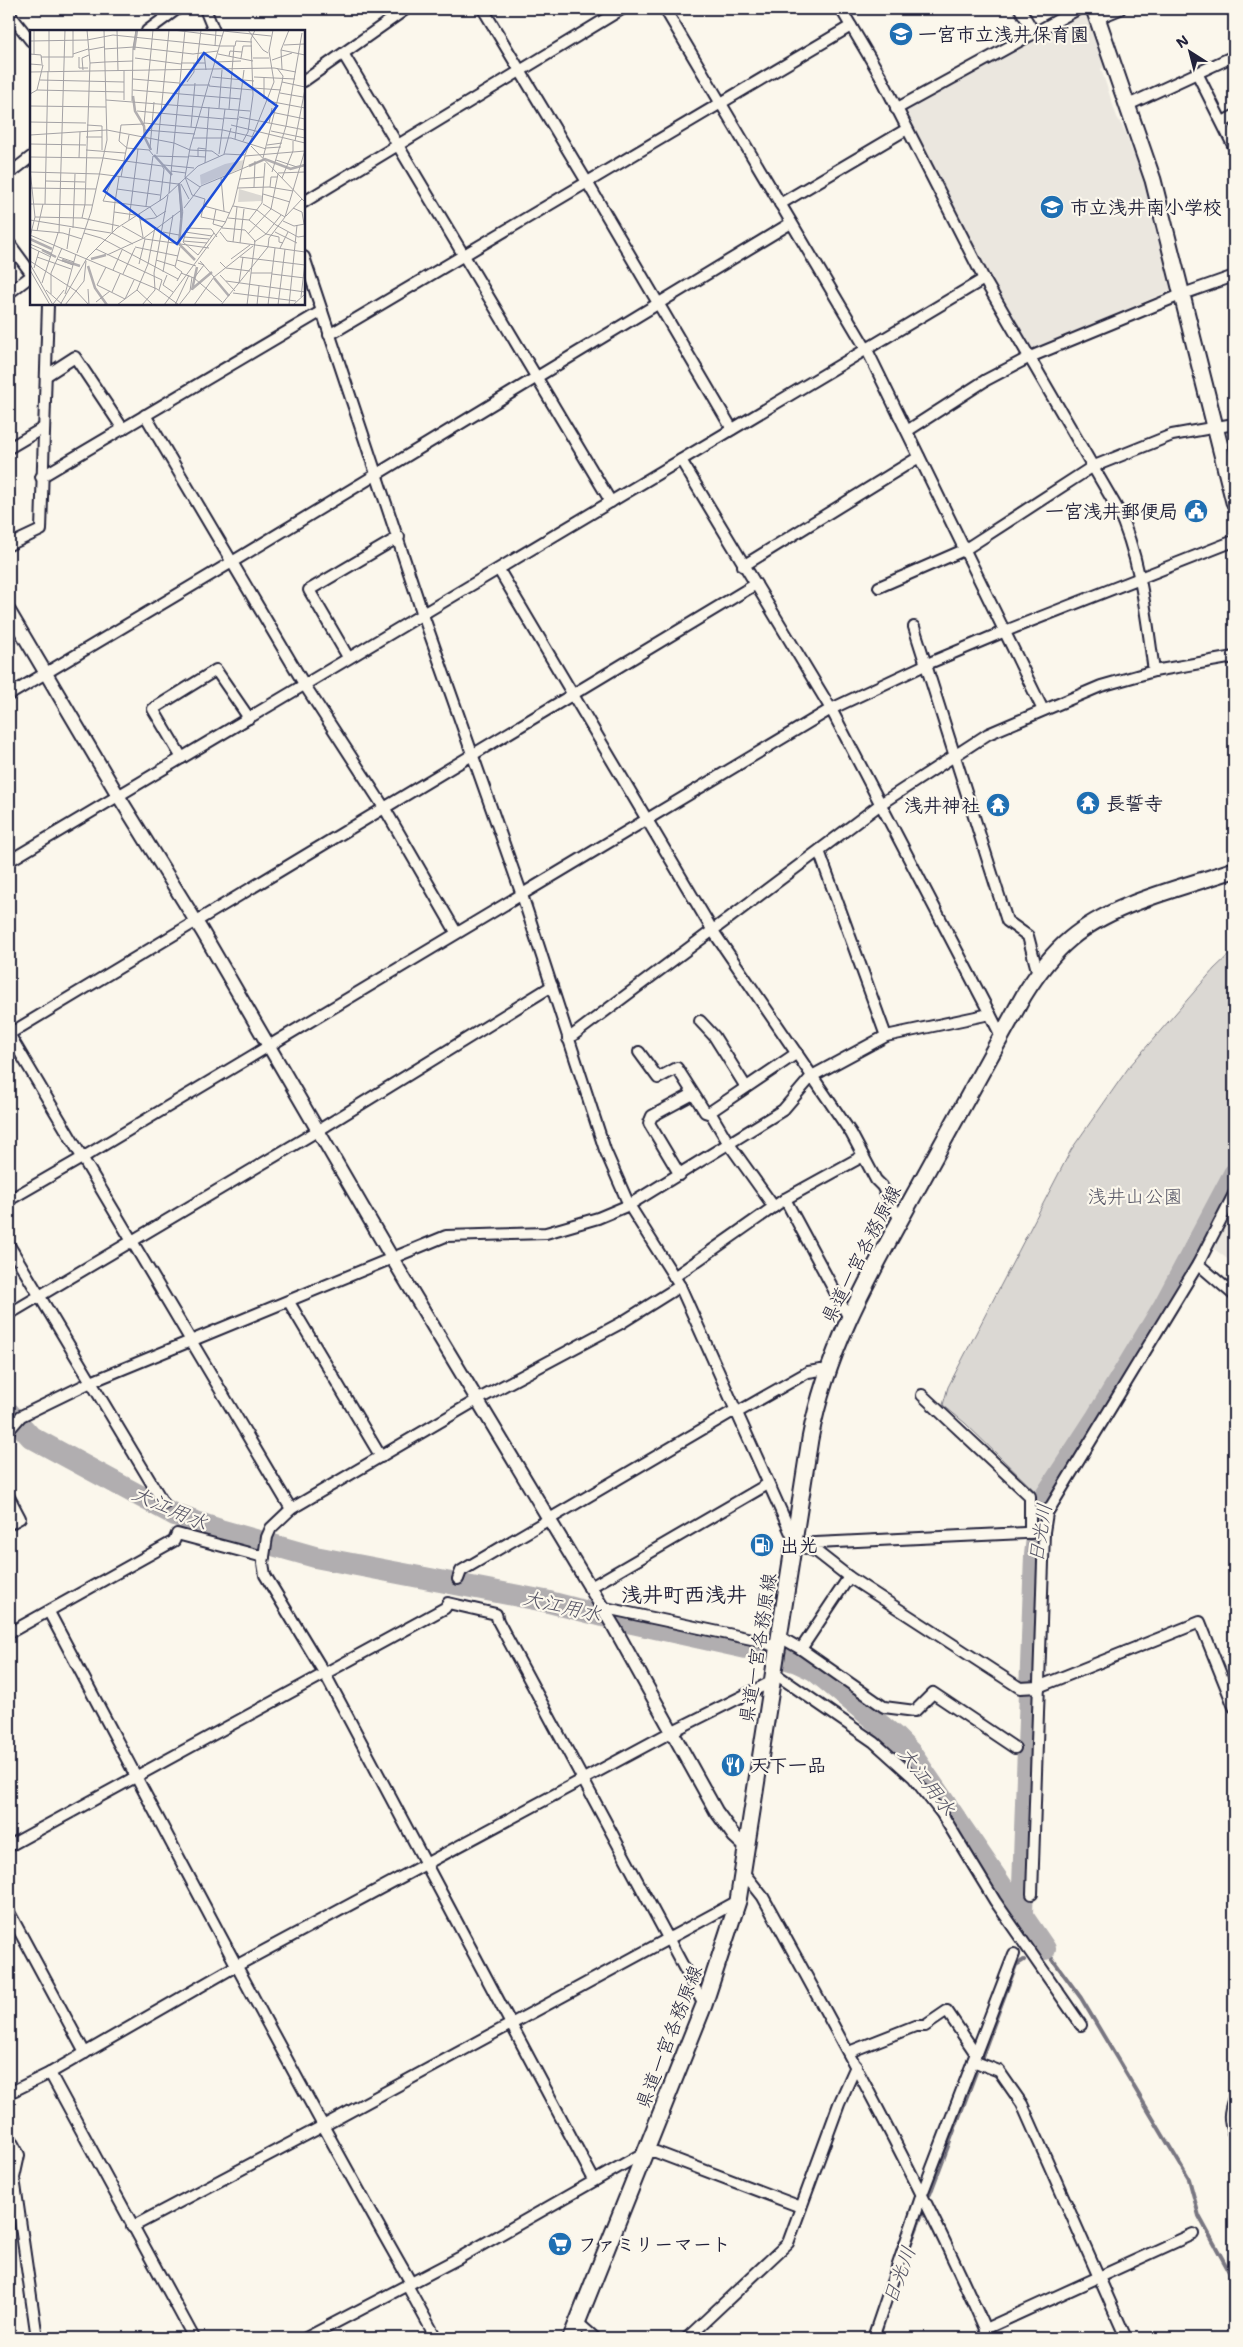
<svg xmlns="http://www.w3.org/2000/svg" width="1243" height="2347" viewBox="0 0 1243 2347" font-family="'Shantell Sans','Klee One',sans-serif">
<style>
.built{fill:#ebe7df}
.green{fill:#dbd8d3;stroke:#7e7d87}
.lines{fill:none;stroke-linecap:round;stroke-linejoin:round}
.stream{stroke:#787681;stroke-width:4}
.river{stroke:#b1aeb0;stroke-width:22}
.minor-casing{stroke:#22223b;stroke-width:14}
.tertiary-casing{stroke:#22223b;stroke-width:16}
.secondary-casing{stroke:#22223b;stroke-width:19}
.minor{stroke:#fbf7ec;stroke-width:10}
.tertiary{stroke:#fbf7ec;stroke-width:12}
.secondary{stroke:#fbf7ec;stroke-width:15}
.labels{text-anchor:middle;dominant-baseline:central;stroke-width:4.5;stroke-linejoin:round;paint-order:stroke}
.poi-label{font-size:19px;font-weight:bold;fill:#22223b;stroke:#fbf7ec;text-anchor:start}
.park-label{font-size:19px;fill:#505061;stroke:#fbf7ec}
.street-label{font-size:19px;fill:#22223b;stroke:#fbf7ec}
.water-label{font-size:20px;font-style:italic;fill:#545364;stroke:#fbf7ec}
.quarter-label{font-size:21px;font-weight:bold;fill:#22223b;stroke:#fbf7ec}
.inset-river{fill:none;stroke:#b1aeb0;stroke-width:2.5}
.inset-road{fill:none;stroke:#a4a2a5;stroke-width:1}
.view{fill:#1d4ed8;fill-opacity:0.15;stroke:#1d4ed8;stroke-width:2.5}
.inset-edge{fill:none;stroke:#22223b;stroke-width:2.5}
</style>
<rect width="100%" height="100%" fill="#fbf7ec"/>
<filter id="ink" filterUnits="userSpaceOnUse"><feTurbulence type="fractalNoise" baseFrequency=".02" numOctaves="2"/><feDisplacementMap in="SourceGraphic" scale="10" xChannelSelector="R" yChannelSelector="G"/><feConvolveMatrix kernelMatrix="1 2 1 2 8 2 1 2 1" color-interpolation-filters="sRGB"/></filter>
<g filter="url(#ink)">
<g class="built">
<path d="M1087,9L1106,66L1101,69L1117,117L1125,131L1132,151L1136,152L1173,286L1169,291L1034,349L1028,346L981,262L904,113L906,108Z"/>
<path d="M1234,1208V1264L1213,1248Z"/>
</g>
<path class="green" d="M1234,950V1170L1202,1235L1133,1356L1040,1496L965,1423L943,1405L948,1387L1071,1150L1129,1067L1214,969Z"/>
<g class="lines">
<g class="stream">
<path d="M1039,1952L1045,1949L1081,1998L1189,2179L1199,2216L1234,2280"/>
<path d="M981,2059L1016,1965L1024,1960"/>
<path d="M930,2194L976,2072"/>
<path d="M904,2261L922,2214"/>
<path d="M879,2338L882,2326"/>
</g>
<g class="river">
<path d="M9,1413L31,1437L175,1515L220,1530L315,1557L545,1601L623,1621L760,1651L797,1662L814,1670L894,1736L910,1752L1045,1949"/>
<path d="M1022,1913L1035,1555L1041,1503L1097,1417L1164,1306L1234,1174"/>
</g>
<g class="minor-casing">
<g id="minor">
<path d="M205,9L214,31"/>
<path d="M483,9L587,182L732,429"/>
<path d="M665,9L868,352L1043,710"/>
<path d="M841,9L880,75L984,279L1117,508C1141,559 1146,615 1154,671"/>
<path d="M1020,9L1035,34"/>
<path d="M9,13L31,41"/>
<path d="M1098,18L1120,9"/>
<path d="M147,31L177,9"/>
<path d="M344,55L611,502"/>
<path d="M1197,73L1234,147"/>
<path d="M304,81L406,9"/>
<path d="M1128,105L1234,56"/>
<path d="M896,109L1078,9"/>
<path d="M1223,122L1234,116"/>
<path d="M9,174L31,157"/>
<path d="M304,202L622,9"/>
<path d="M780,204L907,129"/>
<path d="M9,243L31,273"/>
<path d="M304,257L422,612L522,895L605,1150L629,1205L680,1286L794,1540"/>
<path d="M9,293L31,276"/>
<path d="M329,335L851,26"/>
<path d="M47,375L75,357L123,429"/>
<path d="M145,415L304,684L385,809L456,932"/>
<path d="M907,431L986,380L1030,357L1183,294L1234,276"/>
<path d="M9,448L43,428"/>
<path d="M681,460L831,709L990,1014"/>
<path d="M41,477L322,311"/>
<path d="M9,545L41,530L48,304"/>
<path d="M743,566L919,457"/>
<path d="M499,570L713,931L851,1133L876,1180L882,1186L900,1220"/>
<path d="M879,587L964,550L1092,467L1172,435L1234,424"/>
<path d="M914,627L1007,921L1028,936L1038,974"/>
<path d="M348,657L309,590L399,537"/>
<path d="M9,695L232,562L791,223"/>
<path d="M182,758L153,709L216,670L249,718"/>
<path d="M819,851L886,1036"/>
<path d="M9,861L984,279"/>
<path d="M700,1021L714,1036L746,1087"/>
<path d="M9,1034L756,584"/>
<path d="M9,1034L291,1509"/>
<path d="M568,1039L882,803L988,734L1101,686L1154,671L1234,657"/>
<path d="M639,1052L658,1078L677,1068L705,1112L711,1114"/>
<path d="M680,1175L649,1123L652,1116L693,1094"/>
<path d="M785,1199L849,1318"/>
<path d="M9,1200L82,1158L831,709L927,664L1003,632L1234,541"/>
<path d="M774,1207L729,1144L710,1112L797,1053"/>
<path d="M9,1245L164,1504"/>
<path d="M1198,1264L1234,1295"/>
<path d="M674,1277L785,1199L863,1156"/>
<path d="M289,1302L381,1457"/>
<path d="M9,1314L319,1130L552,986"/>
<path d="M922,1395L1030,1496V1533"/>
<path d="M9,1430L21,1416L91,1382L446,1236L546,1233L598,1218L629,1205L783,1110L812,1076L886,1036L990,1014L1001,1036"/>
<path d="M9,1497L20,1518L9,1524"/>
<path d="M1044,1532L795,1544L817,1552L849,1577L1020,1688L1038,1687L1200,1622L1234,1707"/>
<path d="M458,1579L461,1571L730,1413H736L808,1372L821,1370L826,1372"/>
<path d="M589,1588L768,1484"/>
<path d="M601,1607L761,1641L778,1648"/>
<path d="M49,1612C168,1836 285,2062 411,2283"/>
<path d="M9,1633L174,1541L177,1534L264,1557"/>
<path d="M780,1637L801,1649L884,1707L915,1711L933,1693L1015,1748"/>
<path d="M801,1649L849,1577"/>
<path d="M774,1673L874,1742L913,1777L942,1814L995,1901L1081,2025"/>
<path d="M9,1846L445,1608L448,1603L496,1614L498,1621L704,2005"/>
<path d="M744,1873L763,1897C843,2042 923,2187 989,2338"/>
<path d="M1032,1894L1044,1532L1047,1513L1198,1264L1234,1194"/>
<path d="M9,1912L85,2053"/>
<path d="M849,2052L915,2026H925L947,2011L976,2054"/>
<path d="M973,2061L999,2071L1022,2104L1126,2338"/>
<path d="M50,2073L194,2338"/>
<path d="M9,2093L50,2073L236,1966L673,1731L773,1681"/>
<path d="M1234,2098C1229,2112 1228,2120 1234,2135"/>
<path d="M9,2137L19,2155L14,2178L37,2338"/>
<path d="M594,2180L325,1674L265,1575L263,1563L267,1537L271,1528L291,1509L477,1400L621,1323L680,1286"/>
<path d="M132,2227L323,2126L738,1901"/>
<path d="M407,2285L436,2338"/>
<path d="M578,2323L595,2338"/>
<path d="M985,2329L1193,2234"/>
<path d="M306,2338L459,2258L645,2152H656L801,2207"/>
<path d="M687,2338L788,2243L839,2104L856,2066"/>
<path d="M873,2338L922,2194L1014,1954"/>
</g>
</g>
<g class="tertiary-casing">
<path id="tertiary" d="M9,611L119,797L202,931L392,1258L614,1627L716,1811L734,1836L747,1848"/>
</g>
<g class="secondary-casing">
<g id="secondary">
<path d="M1094,9L1153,180L1234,502"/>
<path d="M571,2338L704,2005L738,1901L810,1439C827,1348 871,1273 915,1193C951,1127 988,1061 1024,995C1037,974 1051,955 1070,939C1112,903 1182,888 1234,870"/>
</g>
</g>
<use href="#minor" class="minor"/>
<use href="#tertiary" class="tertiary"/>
<use href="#secondary" class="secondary"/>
</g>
</g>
<defs>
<g id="school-disc" transform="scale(1.25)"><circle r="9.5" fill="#1f6fb2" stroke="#fbf7ec"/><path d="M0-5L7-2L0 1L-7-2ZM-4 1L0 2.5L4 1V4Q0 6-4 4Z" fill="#fff"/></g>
<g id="civic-disc" transform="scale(1.25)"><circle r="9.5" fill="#1f6fb2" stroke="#fbf7ec"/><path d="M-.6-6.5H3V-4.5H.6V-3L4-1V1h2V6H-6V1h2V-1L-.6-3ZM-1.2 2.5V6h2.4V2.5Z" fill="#fff"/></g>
<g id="temple-disc" transform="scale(1.25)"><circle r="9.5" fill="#1f6fb2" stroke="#fbf7ec"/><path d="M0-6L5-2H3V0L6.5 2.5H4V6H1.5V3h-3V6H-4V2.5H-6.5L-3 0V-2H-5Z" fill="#fff"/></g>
<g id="fuel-disc" transform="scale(1.25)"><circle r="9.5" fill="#1f6fb2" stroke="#fbf7ec"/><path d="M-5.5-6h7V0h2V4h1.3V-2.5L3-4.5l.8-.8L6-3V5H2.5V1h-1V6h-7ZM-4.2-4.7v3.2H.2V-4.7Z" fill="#fff"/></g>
<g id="restaurant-disc" transform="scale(1.25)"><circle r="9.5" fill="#1f6fb2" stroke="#fbf7ec"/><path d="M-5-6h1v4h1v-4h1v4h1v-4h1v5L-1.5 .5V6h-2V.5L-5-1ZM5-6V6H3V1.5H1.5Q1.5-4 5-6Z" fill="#fff"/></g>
<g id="supermarket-disc" transform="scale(1.25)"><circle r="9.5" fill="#1f6fb2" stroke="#fbf7ec"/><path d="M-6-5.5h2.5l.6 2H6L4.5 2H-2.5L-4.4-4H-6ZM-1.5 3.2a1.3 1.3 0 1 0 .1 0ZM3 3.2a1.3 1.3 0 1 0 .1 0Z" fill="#fff"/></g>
</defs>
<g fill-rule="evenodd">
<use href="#school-disc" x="901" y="34"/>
<use href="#school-disc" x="1052" y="207"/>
<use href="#civic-disc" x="1196" y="511"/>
<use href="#temple-disc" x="1088" y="803"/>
<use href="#temple-disc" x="998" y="805"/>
<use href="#fuel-disc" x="762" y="1545"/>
<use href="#restaurant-disc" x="733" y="1765"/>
<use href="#supermarket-disc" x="560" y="2244"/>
</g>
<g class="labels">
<g class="poi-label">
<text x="918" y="34">一宮市立浅井保育園</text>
<text x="1070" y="207">市立浅井南小学校</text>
<text x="1178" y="511" text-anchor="end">一宮浅井郵便局</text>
<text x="1106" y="803">長誓寺</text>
<text x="980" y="805" text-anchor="end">浅井神社</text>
<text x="780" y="1545">出光</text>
<text x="750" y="1765">天下一品</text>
<text x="578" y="2244">ファミリーマート</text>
</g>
<g class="park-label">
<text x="1135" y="1196">浅井山公園</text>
</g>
<g class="street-label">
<text transform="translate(861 1254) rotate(-63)">県道一宮各務原線</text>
<text transform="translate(758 1648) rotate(-81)">県道一宮各務原線</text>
<text transform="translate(669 2037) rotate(-69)">県道一宮各務原線</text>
</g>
<g class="water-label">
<text transform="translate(170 1508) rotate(24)">大江用水</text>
<text transform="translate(1040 1533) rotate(-81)">日光川</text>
<text transform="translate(562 1606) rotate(13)">大江用水</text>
<text transform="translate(927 1781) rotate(53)">大江用水</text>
<text transform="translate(899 2275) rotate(-70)">日光川</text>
</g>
<g class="quarter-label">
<text x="684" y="1595">浅井町西浅井</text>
</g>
</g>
<g transform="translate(30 30)">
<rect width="275" height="275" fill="#fbf7ec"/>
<path d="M214,130L212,138L171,155L170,145L195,134ZM209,159L233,166L232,171L208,172Z" fill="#dbd8d3"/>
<path class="inset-river" d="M104,20L107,0M103,66L105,81L114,96L115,108L121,120M124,125L142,145M219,136L235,129L261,139M260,139L275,135M149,153L152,182M152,182L149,214L165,230M0,209L22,219M12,220L26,227M61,229L76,225M32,230L50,236M58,236L65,258L77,275M184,248L199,266M162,259L182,242M162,260L167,237"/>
<path class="inset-road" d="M87,0L88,41M123,0L114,94L91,95L89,111L97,118L119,120L123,125M143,0L192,6M218,0L233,20L238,23M193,1L241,6M57,10L83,5L190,16H205L206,11L222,12M0,11L57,10M254,15L275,14M185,16L186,0M103,18L106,0M74,19L104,17L163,24L188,21M58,20L74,17M251,20L275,25M174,23L176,40M0,24L11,25L12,34M43,24L58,19M188,24L223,31M4,25V0M199,26L200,21L212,22M11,27H43V0M49,27V38H58M105,28L151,34M211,28L213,16H222M223,28H239M242,30L262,23M75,32L103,31M186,32L211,31M60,33L75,32M151,33H175M167,33L171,0M0,34L13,35L7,60M252,39L251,20L259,0M53,40L52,28L59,25M19,41V0M0,42L244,38L266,42M182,47L224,51M224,47L265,49M103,49L149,53M10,50L94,52M157,52L164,42V33M252,52L275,57M149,55H180M179,56L223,60M223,58L251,60M103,60L211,69M250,63L273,67M0,64L7,60L94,62M0,68V91M234,69V47M76,70L220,81M94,70V41M102,71L103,18M238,71L275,78M0,76L76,77M189,78L192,40M199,79L204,16M107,81L194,89M241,82L275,89M209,87L275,100M194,88L209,89M0,92L56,93M114,93L193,100L224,107M239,93L242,78M57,95L72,96V120M201,95L275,113M161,97L165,53M115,100L165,104M241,101L275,108M0,105L77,100L144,113L160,120L182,121L189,126M56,107H72M163,108H201L236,119M205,109L214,40M213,111L218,102L223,65L221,9L225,0M265,111L275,59M0,114L56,115M237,115L252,113M221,116L275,172M120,118L124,72M236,118L251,117M56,120L95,123M127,124L139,0M189,124L195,79M194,124L201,98M159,126L175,127M0,127L73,128L132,136L134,139L130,171M168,127V118L176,119M49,128L50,102M233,128L252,52L253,46L247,38M246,130L267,137M175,133L179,77M134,135L164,138M0,139L5,187L0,207M141,141L156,143M0,142L70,144L148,154M242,142L256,96L272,3M248,143L275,142M84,146L73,171L120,177L127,187M91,147L99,105M155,147L160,118L194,0M191,148L194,181M252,148L263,121V111M210,149L234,147M16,151L55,152M151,154L159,169M149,155L151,188M170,157L155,147L162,165L175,169L171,187L196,192M224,157L225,131M240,157L241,147H247M0,158L66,159M208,158L239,157L263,161M87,159L130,165M139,163L155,0M233,164L260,172M85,172L82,203L103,214M85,172L89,147M0,174L63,175M15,174L18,41M101,174L108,119M233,174L255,187M116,176L123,126L159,127M174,176L200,183M203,176L227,180L246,195L268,207L275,206M154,178L171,156L233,130M263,178L272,182L274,194M186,179L183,194L193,197M84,182L105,185M109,184L113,207M256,186L272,169M5,187L52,188L89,196M52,188L55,174L60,33L57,0M198,188L219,190L232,173L235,133M0,190L81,203M99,190L101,174M110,190L125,188L136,181M219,190L236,204L249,207V212L253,213M253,191L264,196L275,194M92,196L115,209L179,218M43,198L45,144M192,198L215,200L225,211L217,275M1,200L33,203L52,209M7,201L13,174M133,202L149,205M155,202L182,206M190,202L197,211L275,222M245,202L267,213M29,203L35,0M54,203L71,208L148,249M184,203L168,225L153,212L157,198L181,199L182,200L184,203L187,207M218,204L241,179L248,144M0,205L127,259L149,275M154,207L179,209M153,211L177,213M203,212L207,177M224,212L236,204L251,185M210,213L214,179M0,214L21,223M0,217L21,227M105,217L148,226M250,218L258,202M37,219L40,198M66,219L132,250L129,260M47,223L61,182L77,110L74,0M77,225L114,208L150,181M7,227L41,239M29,227L44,232M210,227L275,235M27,229L43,235M201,229L220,215M126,230L145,236M147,230L166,236M0,231L46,261L59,275M170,231L184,247M190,232L196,238L220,241M0,234L23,275M109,234L115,209M76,237L67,255L95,269L104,250M4,238L9,221M0,240L20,275M83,240L92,220M133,242L143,185M151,243L164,248L192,272M221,243H242M93,244L105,218M242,244L275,248M137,245L133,255L143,262M190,245L205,261M164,248L174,235L168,233M147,251L152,242L145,237L150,217M196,251L275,262M12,253L28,203M209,253L213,227M58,259L59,275M16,260L33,275M107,260L123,275M82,262L90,244M203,263L266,271M21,264V243L32,218M35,264L46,224M271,267L275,232M66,272L80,261M23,274L34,260M30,275L57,228L87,198L134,168L168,136L195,124L215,125L244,52L239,21L243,0M35,275L54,251L56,231M87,275L107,260L118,234L125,197M112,275L125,260L124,243L138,165M134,275L195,193L204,173L215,126L275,121M145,275L159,245M149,275L160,261L162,247M164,275L184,247L223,216M191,275L238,217L239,208L255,187L275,120M227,275L229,256M238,275L245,218M248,275L255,219M259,275L267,195M263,275L275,264"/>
<path class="view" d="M174,23L247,76L147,214L74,161Z"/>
<rect width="275" height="275" class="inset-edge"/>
</g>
<rect width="1243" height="2347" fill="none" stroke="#fbf7ec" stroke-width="30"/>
<rect x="15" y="15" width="1213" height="2317" fill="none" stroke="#22223b" stroke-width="2" filter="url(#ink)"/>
<g transform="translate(1190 52) rotate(324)" stroke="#fbf7ec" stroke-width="4" paint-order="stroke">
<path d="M0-4L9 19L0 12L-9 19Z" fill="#22223b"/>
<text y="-8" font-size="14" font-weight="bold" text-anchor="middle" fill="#22223b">N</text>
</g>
</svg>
